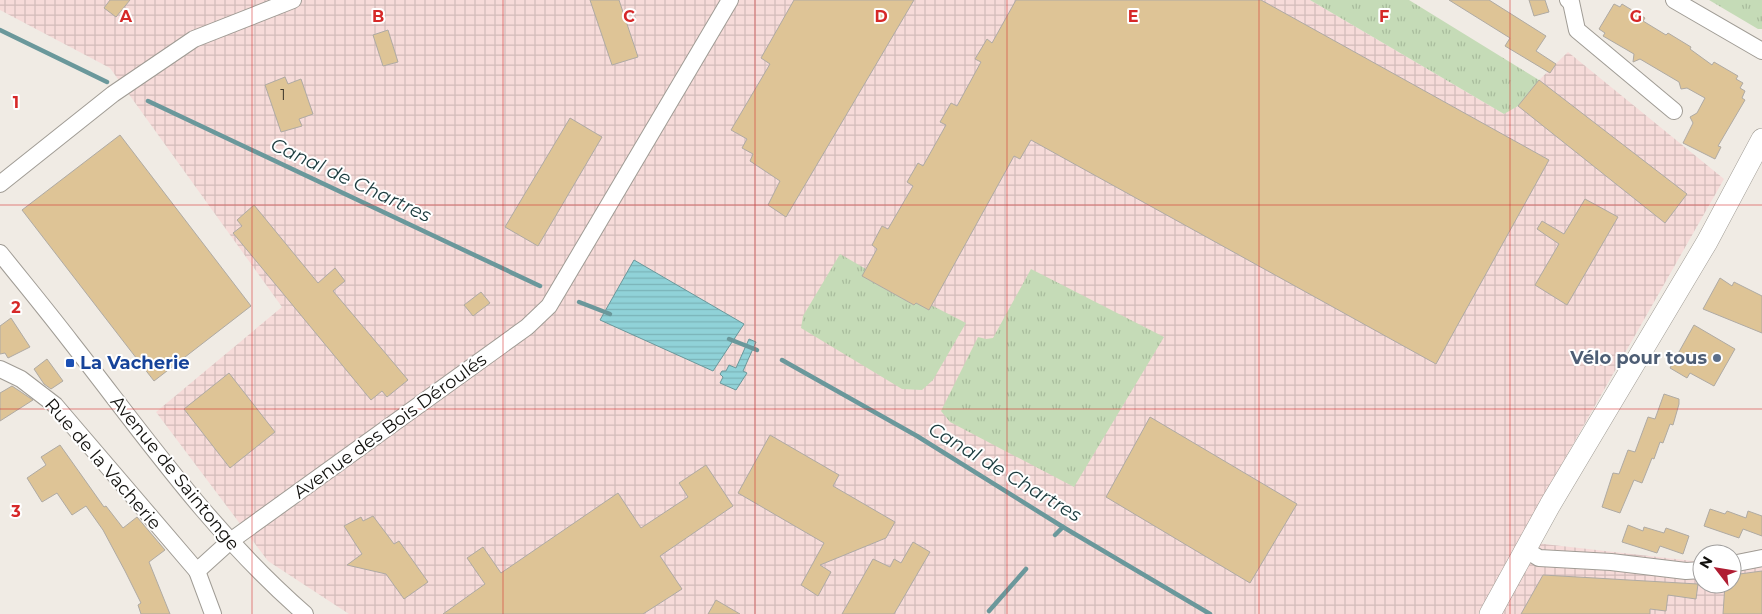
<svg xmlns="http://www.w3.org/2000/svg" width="1762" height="614" viewBox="0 0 1762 614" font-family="Montserrat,sans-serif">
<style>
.industrial{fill:url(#industrial-grid)}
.grass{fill:url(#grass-tufts)}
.water{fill:url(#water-rules);stroke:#6a989b}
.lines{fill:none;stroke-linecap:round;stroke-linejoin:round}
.stream{stroke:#6a989b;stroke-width:4.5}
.building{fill:#dec496;stroke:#afaaa3}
.minor-casing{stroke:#a09c95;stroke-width:18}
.major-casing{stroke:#a09c95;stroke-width:22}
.minor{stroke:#fff;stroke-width:16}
.major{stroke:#fff;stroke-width:21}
.grid{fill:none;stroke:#d62828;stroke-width:1;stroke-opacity:0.55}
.service-dot{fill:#5c6f8a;stroke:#fff;stroke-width:2}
.transit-dot{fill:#1a4fb4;stroke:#fff;stroke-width:2}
.labels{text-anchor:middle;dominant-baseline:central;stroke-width:4;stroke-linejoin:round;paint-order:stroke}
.number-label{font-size:15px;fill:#443d2f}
.service-label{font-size:18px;font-weight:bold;fill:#4e5e75;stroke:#fff;text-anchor:end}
.transit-label{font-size:18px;font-weight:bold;fill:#164399;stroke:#fff;text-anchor:start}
.street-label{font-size:18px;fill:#11100d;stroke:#fff}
.water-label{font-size:19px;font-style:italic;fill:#1a3b3e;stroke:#fff}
.grid-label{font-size:16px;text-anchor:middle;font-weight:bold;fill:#d62828;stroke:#fff;stroke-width:4;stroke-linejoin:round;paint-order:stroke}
</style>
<defs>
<pattern id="industrial-grid" width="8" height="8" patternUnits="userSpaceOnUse" patternTransform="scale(1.25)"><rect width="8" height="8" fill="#f6dbd9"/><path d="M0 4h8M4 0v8" fill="none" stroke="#d2bbb9"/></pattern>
<pattern id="grass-tufts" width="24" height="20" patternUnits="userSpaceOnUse" patternTransform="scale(1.25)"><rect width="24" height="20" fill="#c5dbb7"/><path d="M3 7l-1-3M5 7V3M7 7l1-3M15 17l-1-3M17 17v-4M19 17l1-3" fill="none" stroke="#a8bb9c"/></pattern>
<pattern id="water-rules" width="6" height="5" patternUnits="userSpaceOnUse" patternTransform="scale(1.25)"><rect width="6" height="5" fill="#90d2d8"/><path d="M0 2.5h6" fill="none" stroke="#7bb3b8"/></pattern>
</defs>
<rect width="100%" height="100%" fill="#f0ebe4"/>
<path class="industrial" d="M0,0H1310L1504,114L1568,52L1724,179L1518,541L1702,562V584H1732V555L1762,549V614H349L268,561L156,412L282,307L110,68L0,10Z"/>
<g class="grass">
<path d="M1310,0H1409L1539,80L1518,106L1504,114Z"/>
<path d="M1709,0H1762V29H1758Z"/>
<path d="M840,254L866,269L862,276L914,305L916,303L929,310L931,305L966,323L933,380L922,390L902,389L801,328L803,316Z"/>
<path d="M1031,269L1164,337L1074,487L950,422L941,411L978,337L986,339L993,338Z"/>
</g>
<g class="water">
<path d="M634,260L744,324L713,371L600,320Z"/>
<path d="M749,339L756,342L743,371L747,373L736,390L720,383L723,377L720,374L722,371H726L729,365L736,368Z"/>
</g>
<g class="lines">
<g class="stream">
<path d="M0,30L107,82"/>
<path d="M148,101L540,286"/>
<path d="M579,302L610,314"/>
<path d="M729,339L757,350"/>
<path d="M782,360L917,436L1063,527L1210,614"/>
<path d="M1055,535L1063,527"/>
<path d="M989,611L1026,569"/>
</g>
</g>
<g class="building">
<path d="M110,0H130L116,17L104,8Z"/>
<path d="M590,0H619L638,57L612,65Z"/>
<path d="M794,0H914L786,217L768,205L780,181L750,161L753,154L742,148L747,139L731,130L770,64L761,58Z"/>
<path d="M1016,0H1261L1549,160L1436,364L1031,140L1020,159L1014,156L929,310L916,303L914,305L862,276L877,249L872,245L882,226L888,229L913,186L907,182L918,163L923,166L946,125L940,122L951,103L957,106L981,62L975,59L987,39L992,43Z"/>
<path d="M1449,0H1489L1546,36L1536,51L1556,64L1550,73L1505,46L1510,38Z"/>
<path d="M1529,0H1545L1549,12L1534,16Z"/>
<path d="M1614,4L1620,7L1622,4L1645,18L1643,21L1666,35L1668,33L1691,47L1690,49L1712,65L1714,62L1738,76L1736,79L1743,83L1740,88L1745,91L1742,98L1745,100L1718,146L1721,147L1715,159L1683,143L1693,123L1690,117L1697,113L1705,98L1687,88L1681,89L1679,82L1640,59L1633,62L1634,54L1603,36L1605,33L1599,29Z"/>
<path d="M388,30L398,62L383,66L373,35Z"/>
<path d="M285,77L288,84L301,79L313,114L299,119L302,126L281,132L265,85Z"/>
<path d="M1539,80L1687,194L1665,223L1518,106Z"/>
<path d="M570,118L602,137L538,246L505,227Z"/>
<path d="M120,135L251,306L154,381L22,210Z"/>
<path d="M1585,199L1618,217L1567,305L1535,285L1559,244L1537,229L1542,221L1564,234Z"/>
<path d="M254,205L318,283L335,268L345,281L333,291L408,380L387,397L382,391L371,400L233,233L242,226L237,220Z"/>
<path d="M1720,278L1732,286L1734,282L1762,296V333L1703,309Z"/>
<path d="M481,292L490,303L473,316L464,305Z"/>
<path d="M11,318L30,347L8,358L5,353L0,354V326Z"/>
<path d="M1694,325L1735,349L1714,386L1690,373L1687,378L1670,368Z"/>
<path d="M47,359L63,381L51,389L44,384L34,369Z"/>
<path d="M229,373L275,432L230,468L184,409Z"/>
<path d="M12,386L33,400L0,421V393Z"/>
<path d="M1664,394L1679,399V404L1673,425L1670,424L1663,443L1660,442L1654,459L1652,458L1642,483L1634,480L1620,513L1602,507L1613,473L1619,474L1628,450L1635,452L1648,417L1655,419Z"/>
<path d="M1150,417L1297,504L1250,583L1106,497Z"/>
<path d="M770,435L839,475L833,486L895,522L886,538L820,565L831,572L818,596L801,585L824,543L738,493Z"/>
<path d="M60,445L104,507L106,506L123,528L137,517L165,550L149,562L170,614H141L138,605L141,603L125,571L103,530L86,506L72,515L57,493L42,502L27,478L46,465L41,457Z"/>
<path d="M706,465L733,506L660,556L682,589L643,614H443L485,584L467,558L483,547L501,573L618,493L641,528L688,497L679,483Z"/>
<path d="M1710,509L1725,514L1727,511L1746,518L1748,511L1762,516V536L1743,529L1739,538L1704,526Z"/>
<path d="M373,516L394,544L399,541L428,582L404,599L386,574L347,565L362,554L344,526L361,517L363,521Z"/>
<path d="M1628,525L1643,531L1644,527L1664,533L1666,528L1689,536L1683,554L1660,546L1657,553L1622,542Z"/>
<path d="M913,542L930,552L894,614H842L873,559L890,567L894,559L901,563Z"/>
<path d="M1762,571V614H1723L1725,584H1732V575Z"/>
<path d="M1543,575L1646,581L1698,584L1696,599L1668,595L1666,611L1650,609V614H1521Z"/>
<path d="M716,600L740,614H708Z"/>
</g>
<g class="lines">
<g class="minor-casing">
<g id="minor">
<path d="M1568,0L1571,2L1577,30L1674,111"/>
<path d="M1674,0L1762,51"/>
<path d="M0,184L113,94L194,39L293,0"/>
<path d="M0,253C24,283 48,312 71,342C147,439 211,532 305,614"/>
<path d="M0,369L21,379L55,405L197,571L229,542L527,327L549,306L730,0"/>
<path d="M1526,550L1539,558L1611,562L1686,571L1702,570"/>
<path d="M1732,564L1762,558"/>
<path d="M197,571L213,614"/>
</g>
</g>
<g class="major-casing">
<path id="major" d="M1490,614L1550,505L1707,242L1762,139"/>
</g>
<use href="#minor" class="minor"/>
<use href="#major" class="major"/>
</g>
<path class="grid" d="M252,0V614M503,0V614M755,0V614M1007,0V614M1259,0V614M1510,0V614M0,205H1762M0,409H1762"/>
<circle class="service-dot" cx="1717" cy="358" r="5"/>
<rect class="transit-dot" x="65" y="358" width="10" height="10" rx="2.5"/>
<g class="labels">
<g class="number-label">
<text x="283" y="94">1</text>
</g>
<g class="service-label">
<text x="1707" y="358">Vélo pour tous</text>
</g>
<g class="transit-label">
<text x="80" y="363">La Vacherie</text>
</g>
<g class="street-label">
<text transform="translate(390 426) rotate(-36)">Avenue des Bois Déroulés</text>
<text transform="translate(103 464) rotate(49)">Rue de la Vacherie</text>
<text transform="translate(175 473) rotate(51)">Avenue de Saintonge</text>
</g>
<g class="water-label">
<text transform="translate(351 180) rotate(25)">Canal de Chartres</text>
<text transform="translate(1005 472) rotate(31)">Canal de Chartres</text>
</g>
</g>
<g class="grid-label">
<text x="126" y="22">A</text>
<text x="378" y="22">B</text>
<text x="629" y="22">C</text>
<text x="881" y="22">D</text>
<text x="1133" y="22">E</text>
<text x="1384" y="22">F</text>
<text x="1636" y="22">G</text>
<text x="16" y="108">1</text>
<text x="16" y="313">2</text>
<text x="16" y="517">3</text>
</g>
<g transform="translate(1717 569) rotate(301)"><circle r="24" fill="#ffffff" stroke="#a09f9e"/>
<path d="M0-4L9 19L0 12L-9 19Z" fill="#b01d32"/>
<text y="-8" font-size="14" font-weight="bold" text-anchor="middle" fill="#11100d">N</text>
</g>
</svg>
